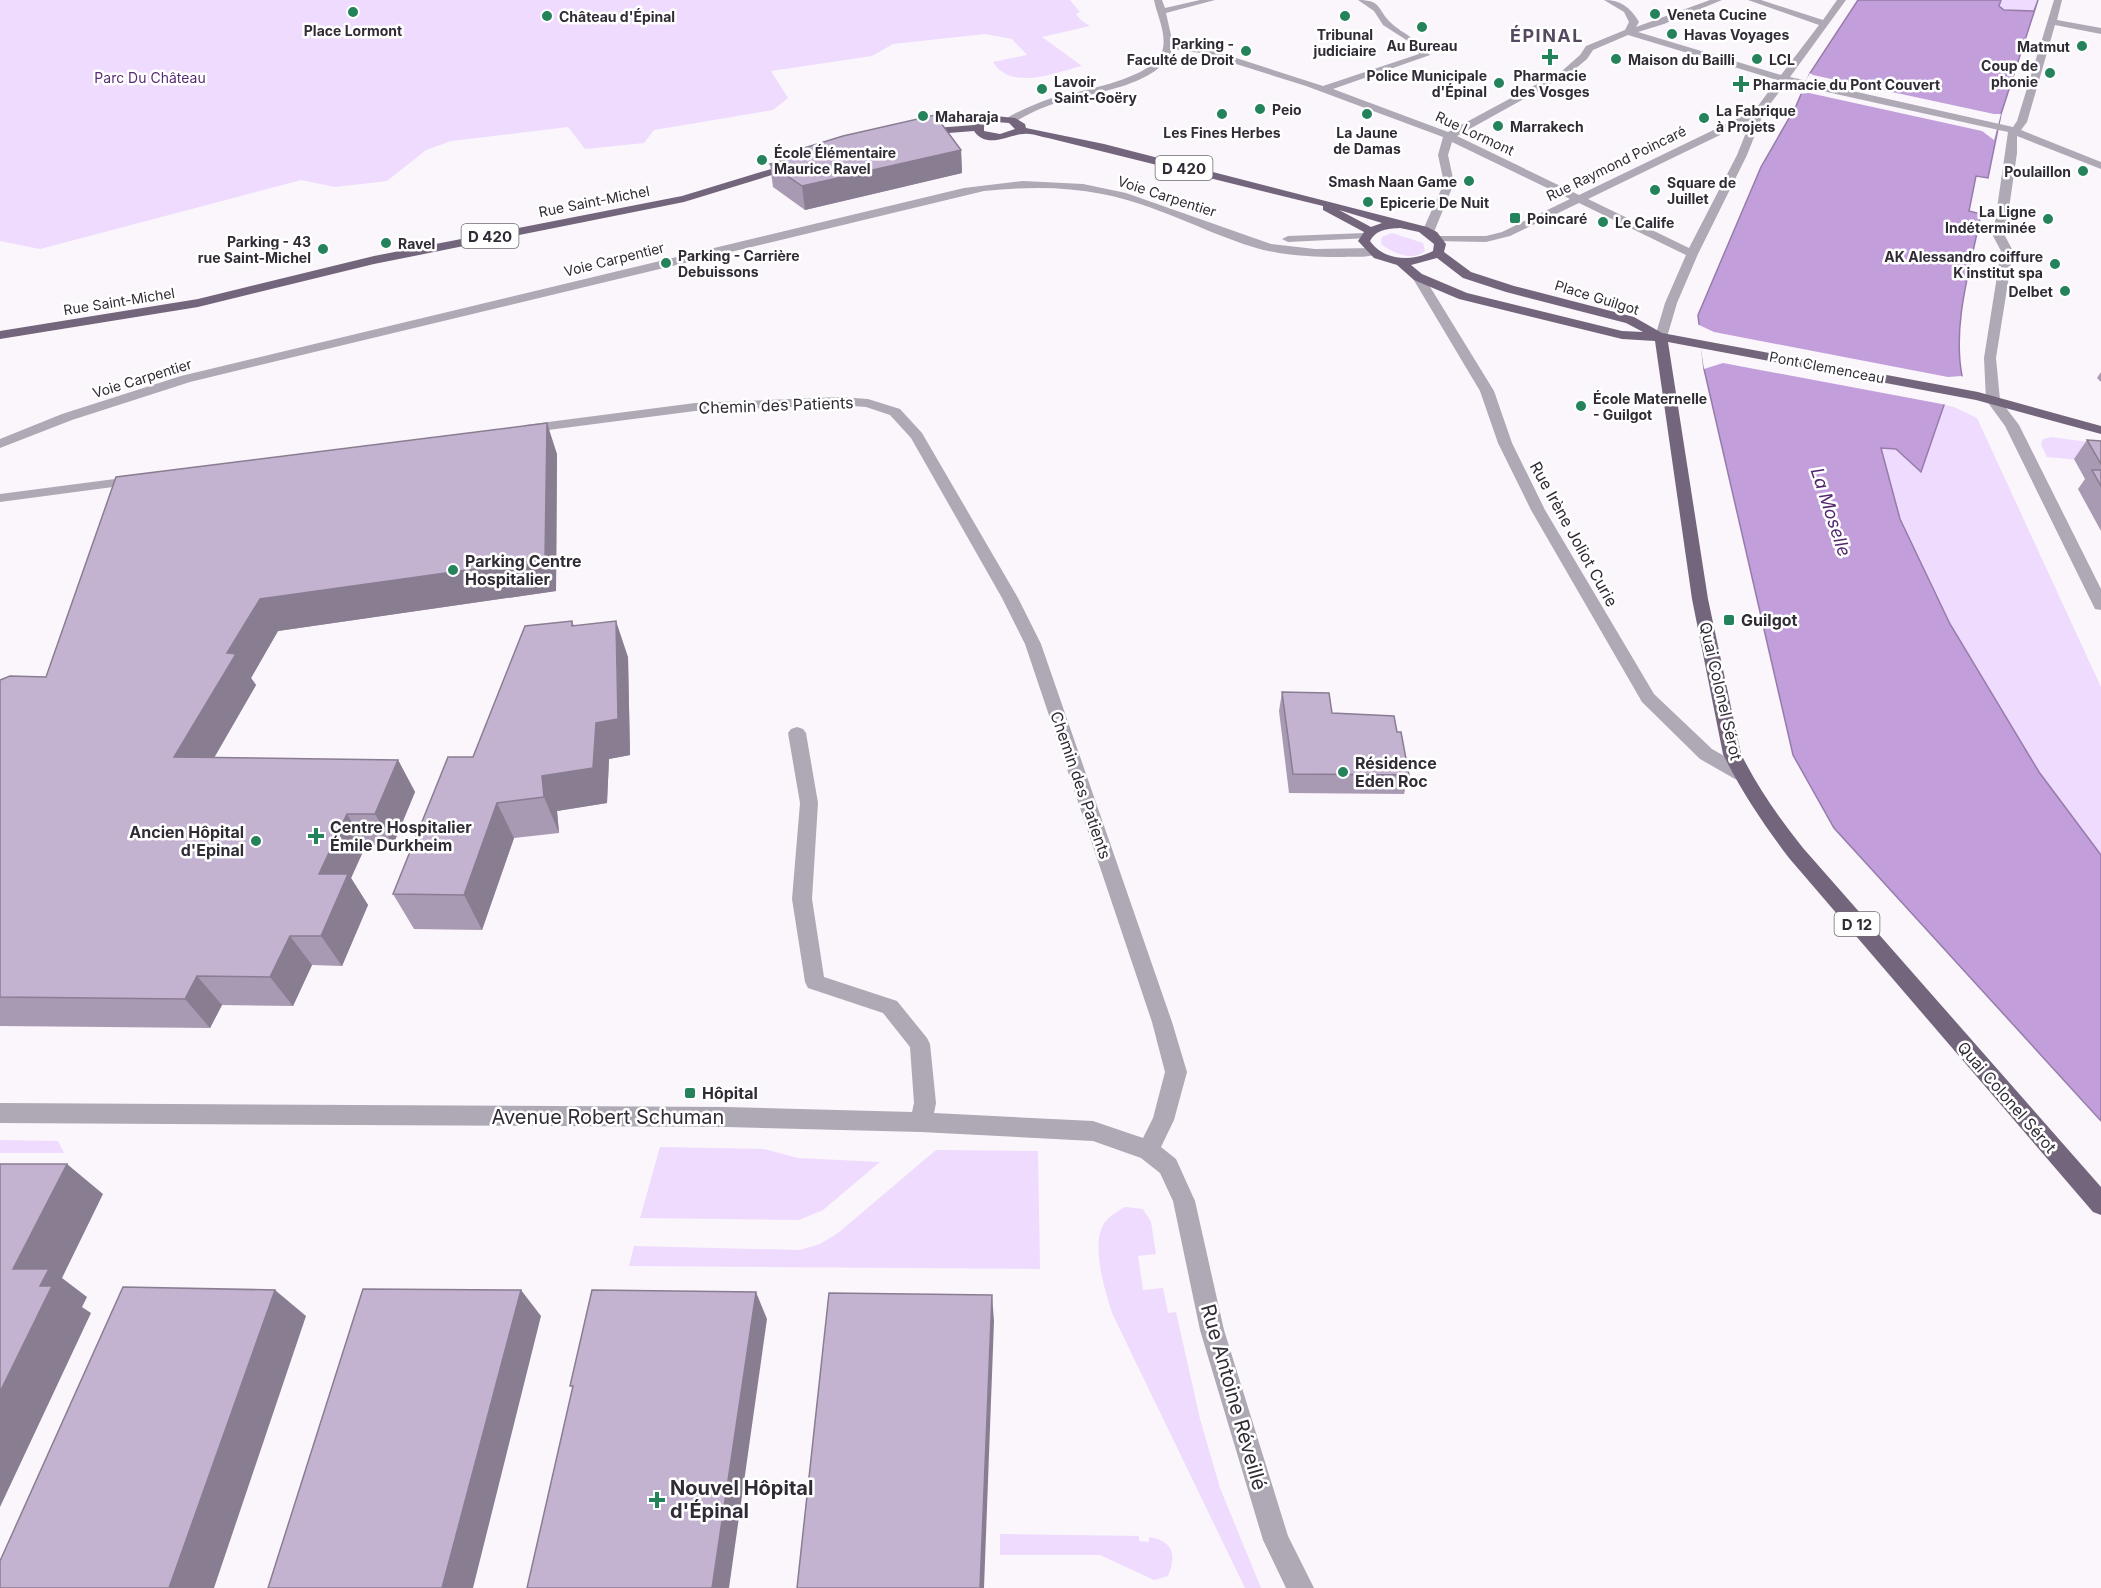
<svg xmlns="http://www.w3.org/2000/svg" width="2101" height="1588" viewBox="0 0 2101 1588" font-family="Inter,sans-serif">
<style>
.green{fill:#eedbfd}
.water{fill:#c29edb;stroke:#967caa;stroke-width:1.5}
.pier{fill:#faf6fc}
.lines{fill:none;stroke-linecap:round;stroke-linejoin:round}
.minor{fill:#afa8b5;fill-rule:evenodd}
.major{fill:#73667c;fill-rule:evenodd}
.wall{fill:#a99ab3}
.shaded-wall{fill:#897d92}
.building{fill:#c4b3d0;stroke:#897d92;stroke-width:1.5}
.poi-dot{fill:#24835b;stroke:#fff;stroke-width:2}
.labels{text-anchor:middle;dominant-baseline:central;stroke-width:5;stroke-linejoin:round;paint-order:stroke}
.far-poi-label{font-size:14px;font-weight:bold;fill:#312b36;stroke:#fff;text-anchor:start}
.far-park-label{font-size:14px;fill:#592d75;stroke:#fff}
.far-street-label{font-size:14px;fill:#312b36;stroke:#fff}
.shield{fill:#fff;stroke:#6f6b72;stroke-width:1.5}
.shield-label{font-size:15px;font-weight:bold;fill:#312b36}
.street-label{font-size:16px;fill:#312b36;stroke:#fff}
.poi-label{font-size:16px;font-weight:bold;fill:#312b36;stroke:#fff;text-anchor:start}
.far-district-label{font-size:18px;font-weight:bold;letter-spacing:1.5px;fill:#564860;stroke:#fff}
.water-label{font-size:18px;font-style:italic;fill:#53276e;stroke:#fff}
.near-street-label{font-size:20px;fill:#312b36;stroke:#fff}
.near-poi-label{font-size:20px;font-weight:bold;fill:#312b36;stroke:#fff;text-anchor:start}
</style>
<rect width="100%" height="100%" fill="#faf6fc"/>
<g class="green">
<path d="M0,0H1070L1080,12L1076,14L1082,21L1090,26L1042,37L1082,66C1055,72 1012,92 993,62L1027,55L1012,39L985,34L893,44L872,56L771,71L788,98L773,110L654,130L644,143L585,149L568,127L451,141L426,150L387,181L335,187L301,180L40,249L0,241Z"/>
<path d="M2001,0H2038L2034,11L2004,10L1998,6Z"/>
<path d="M1392,233L1423,243L1425,251C1412,262 1393,253 1381,244L1382,237Z"/>
<path d="M1944,405L1954,407L1977,418L2101,687V855L2039,772L1950,624L1900,519L1880,448L1896,449L1921,471Z"/>
<path d="M2051,437L2088,442L2101,462L2047,457L2041,444L2043,439Z"/>
<path d="M0,1140L58,1141L64,1153H0Z"/>
<path d="M660,1147L764,1149L798,1158L880,1162L823,1210L799,1220L640,1218Z"/>
<path d="M936,1150L1038,1151L1040,1269L629,1266L634,1246L800,1250L820,1244L838,1233Z"/>
<path d="M1125,1207L1143,1209L1151,1222L1156,1254L1138,1256L1143,1290L1163,1288L1168,1313L1176,1312L1200,1419L1220,1488L1261,1588H1245L1112,1313C1105,1290 1089,1241 1106,1221C1111,1215 1118,1211 1125,1207Z"/>
<path d="M1000,1534L1139,1536V1541L1149,1542V1537C1173,1541 1177,1554 1168,1576L1154,1580L1100,1555H1000Z"/>
</g>
<path class="water" d="M1858,0H2001L1999,6L2004,10L2034,11L2038,0L2001,114L1988,178L1976,176L1969,211L1981,214C1971,266 1952,323 1962,376L1944,405L1921,472L1896,449L1881,448L1900,519L1950,624L2039,772L2101,855V1121L1834,828L1793,755L1704,369L1698,315L1761,167L1796,106L1810,73Z"/>
<g class="pier">
<path d="M1810,73L1813,75L1994,114H2001L1994,140L1982,131L1809,93L1798,94Z"/>
<path d="M1697,324L1714,332L1948,377L1962,376L1963,379L1947,405L1723,363L1704,369Z"/>
</g>
<g class="lines">
<g class="minor">
<path d="M1154,0H1162L1165,8L1200,0H1215L1166,13L1173,44L1205,48L1323,86L1419,54L1411,43L1383,25L1374,11L1358,0C1382,0 1377,9 1390,22C1405,36 1415,36 1430,55L1333,89L1448,132L1563,70L1580,55L1586,46L1625,30L1629,22L1624,12L1604,0C1621,0 1630,7 1639,22L1636,27L1710,0H1722L1664,24L1638,32L1781,75L1819,25L1748,0H1761L1823,20L1837,0H1846L1790,77L2013,127L2017,121L2054,0H2062L2057,20L2101,28V34L2055,25L2027,122L2021,130L2101,162V169L2017,136V153L2005,236L2013,251L1996,358L2000,400L2019,425L2101,589V610L2095,609L2093,605L2005,426L1986,400L1984,358L2001,251L1993,236L2008,132L1786,83L1764,112L1747,155L1698,254L1677,303L1667,337L1661,341L1655,337L1665,303L1686,255L1579,203L1510,236L1486,242L1433,241V237L1437,236H1486L1502,232L1570,199L1452,142L1448,155L1454,183L1434,232L1428,235L1424,234L1422,232L1444,183L1438,155L1443,137L1306,86L1201,53L1172,49C1161,86 1089,93 1057,103C1042,107 1028,114 1015,122H1007V118C1021,110 1035,104 1049,99C1075,91 1157,80 1163,48C1166,32 1157,15 1154,0ZM1628,35L1777,80L1755,110L1579,195L1457,136L1569,74L1587,59L1593,50ZM1751,120L1737,155L1689,248L1588,199Z"/>
<path d="M1023,181L1083,184L1126,193L1271,244L1315,249L1373,248L1379,252C1371,259 1354,256 1344,257C1313,257 1282,256 1253,247C1202,231 1155,204 1102,194C1063,186 1023,187 984,191L190,382L72,420L0,448V439L62,414L181,376L964,188Z"/>
<path d="M1365,233L1369,234V238L1288,242L1282,239L1288,236Z"/>
<path d="M1418,273L1424,277L1494,391L1512,443L1545,510L1654,694L1712,749L1747,769L1750,774L1747,779L1741,781L1735,779L1700,759L1642,702L1531,510L1498,443L1480,391L1412,277Z"/>
<path d="M840,397L868,399L900,409L922,433L1018,598L1041,644L1172,1022L1187,1072L1174,1120L1161,1147L1176,1159L1195,1201L1224,1330L1288,1536L1314,1588H1286L1263,1540L1200,1330L1173,1201L1160,1173L1141,1158L1093,1141L921,1132L726,1127L0,1123V1103L726,1107L912,1112L914,1103L910,1047L883,1013L808,988L805,982L792,899L800,803L788,733L791,729L797,727L803,729L806,733L818,803L812,899L824,977L897,1001L927,1038L930,1044L936,1103L934,1113L1093,1121L1143,1138L1153,1118L1165,1072L1152,1022L1025,644L1002,598L911,438L890,415L866,407L840,405L695,411L525,433L518,429L525,425L695,403Z"/>
<path d="M138,476L143,477L145,480L143,483L0,502V494Z"/>
</g>
<g class="major">
<path d="M995,116L1015,118L1025,124L1026,128L1104,144L1427,227L1437,232L1446,244L1444,252L1471,272L1514,286L1634,317L1662,333L1978,392L2101,426V434L1976,400L1668,342L1708,599L1741,754C1758,788 1779,818 1803,848L2101,1187V1215L2093,1212L1789,858C1764,825 1741,791 1723,754L1692,599L1655,341L1622,339L1459,299L1414,280L1397,265L1374,258L1358,241L1364,232L1323,210V206L1048,138C1041,137 1031,133 1024,134C1009,134 987,150 974,131L923,135L918,132L923,129L974,125ZM996,122L1009,123L1015,129L1000,134L984,131V127ZM1339,210L1382,223L1371,227ZM1400,228L1419,232L1434,244L1433,251C1412,262 1384,261 1370,241C1377,229 1387,229 1400,228ZM1437,258L1463,278L1506,292L1626,323L1643,332L1622,331L1467,293L1422,274L1411,265Z"/>
<path d="M794,162L799,165L798,167L684,202L374,264L198,307L0,339V331L198,299L374,256L682,196Z"/>
</g>
</g>
<g class="wall">
<path d="M961,150L962,173L805,210L773,187L770,164L779,161L778,156Z"/>
<path d="M2101,372V382L2097,378Z"/>
<path d="M2087,440L2101,441V531L2078,489L2085,479L2074,459Z"/>
<path d="M557,454L556,591L278,631L251,678L256,685L214,758L398,760L415,792L393,845H366L351,878L368,905L342,966L312,965L293,1006L222,1005L210,1028L0,1026V680L46,677Z"/>
<path d="M572,621L574,626L628,657L630,755L609,759L607,803L557,811L559,833L514,838L482,930L414,929L393,894L473,757Z"/>
<path d="M1282,692L1332,713L1397,732L1409,775L1404,794L1289,793L1279,711Z"/>
</g>
<g class="shaded-wall">
<path d="M961,150L962,173L805,210L802,186Z"/>
<path d="M547,423L557,454L556,591L278,631L251,678L256,685L196,789L174,757L227,653L260,599Z"/>
<path d="M616,621L628,657L630,755L609,759L607,803L557,811L559,833L544,797L542,776L596,723Z"/>
<path d="M398,760L415,792L393,845L375,814Z"/>
<path d="M497,803L514,838L482,930L464,895Z"/>
<path d="M347,814L366,845L351,878L368,905L342,966L321,936L319,874Z"/>
<path d="M290,936L312,965L293,1006L270,977Z"/>
<path d="M197,976L222,1005L210,1028L185,999Z"/>
<path d="M67,1164L103,1194L62,1278L87,1297L82,1307L91,1313L0,1507V1392L13,1269Z"/>
<path d="M275,1290L306,1316L214,1588H169Z"/>
<path d="M521,1290L541,1316L473,1588H442Z"/>
<path d="M756,1292L767,1319L729,1588H712Z"/>
<path d="M992,1295L994,1321L984,1588H980Z"/>
</g>
<g class="building">
<path d="M935,115L961,150L802,186L770,164L784,160L778,156L843,136Z"/>
<path d="M547,423L545,559L260,599L227,653L236,654L174,757L398,760L375,814H347L319,874H348L321,936H290L270,977L197,976L185,999L0,997V680L10,676L46,677L116,477Z"/>
<path d="M2087,440L2101,441V464Z"/>
<path d="M2092,470H2101V486Z"/>
<path d="M572,621V626L616,621L618,719L596,723L593,768L542,776L544,797L497,803L464,895L393,894L448,757H473L525,626Z"/>
<path d="M1282,692L1329,693L1332,713L1394,716L1397,732H1401L1409,775L1293,774Z"/>
<path d="M0,1164H67L13,1269H49L40,1286H52L0,1392Z"/>
<path d="M123,1287L275,1290L169,1588H0V1561Z"/>
<path d="M363,1289L521,1290L442,1588H268Z"/>
<path d="M592,1290L756,1292L712,1588H527L573,1386H570Z"/>
<path d="M829,1293L992,1295L980,1588H797Z"/>
</g>
<g class="poi-dot">
<circle cx="353" cy="12" r="6"/>
<circle cx="1655" cy="14" r="6"/>
<circle cx="547" cy="16" r="6"/>
<circle cx="1345" cy="16" r="6"/>
<circle cx="1422" cy="27" r="6"/>
<circle cx="1672" cy="34" r="6"/>
<circle cx="2082" cy="46" r="6"/>
<circle cx="1246" cy="51" r="6"/>
<path d="M1547 48h6v6h6v6h-6v6h-6v-6h-6v-6h6z"/>
<circle cx="1616" cy="59" r="6"/>
<circle cx="1757" cy="59" r="6"/>
<circle cx="2050" cy="73" r="6"/>
<circle cx="1499" cy="83" r="6"/>
<path d="M1738 75h6v6h6v6h-6v6h-6v-6h-6v-6h6z"/>
<circle cx="1042" cy="89" r="6"/>
<circle cx="1260" cy="109" r="6"/>
<circle cx="1222" cy="114" r="6"/>
<circle cx="1367" cy="114" r="6"/>
<circle cx="923" cy="116" r="6"/>
<circle cx="1704" cy="118" r="6"/>
<circle cx="1498" cy="126" r="6"/>
<circle cx="762" cy="160" r="6"/>
<circle cx="2083" cy="171" r="6"/>
<circle cx="1469" cy="181" r="6"/>
<circle cx="1655" cy="190" r="6"/>
<circle cx="1368" cy="202" r="6"/>
<rect x="1509" y="212" width="12" height="12" rx="3"/>
<circle cx="2048" cy="219" r="6"/>
<circle cx="1603" cy="222" r="6"/>
<circle cx="386" cy="243" r="6"/>
<circle cx="323" cy="249" r="6"/>
<circle cx="666" cy="263" r="6"/>
<circle cx="2055" cy="264" r="6"/>
<circle cx="2065" cy="291" r="6"/>
<circle cx="1581" cy="406" r="6"/>
<circle cx="453" cy="570" r="6"/>
<rect x="1723" y="614" width="12" height="12" rx="3"/>
<circle cx="1343" cy="772" r="6"/>
<path d="M313 827h6v6h6v6h-6v6h-6v-6h-6v-6h6z"/>
<circle cx="256" cy="841" r="6"/>
<rect x="684" y="1087" width="12" height="12" rx="3"/>
<path d="M654 1491h6v6h6v6h-6v6h-6v-6h-6v-6h6z"/>
</g>
<g class="labels">
<g class="far-poi-label">
<text x="1667" y="14">Veneta Cucine</text>
<text x="559" y="16">Château d'Épinal</text>
<text x="353" y="30" text-anchor="middle">Place Lormont</text>
<text x="1345" y="34" text-anchor="middle">Tribunal<tspan x="1345" dy="16">judiciaire</tspan></text>
<text x="1684" y="34">Havas Voyages</text>
<text x="1234" y="43" text-anchor="end">Parking -<tspan x="1234" dy="16">Faculté de Droit</tspan></text>
<text x="1422" y="45" text-anchor="middle">Au Bureau</text>
<text x="2070" y="46" text-anchor="end">Matmut</text>
<text x="1628" y="59">Maison du Bailli</text>
<text x="1769" y="59">LCL</text>
<text x="2038" y="65" text-anchor="end">Coup de<tspan x="2038" dy="16">phonie</tspan></text>
<text x="1487" y="75" text-anchor="end">Police Municipale<tspan x="1487" dy="16">d'Épinal</tspan></text>
<text x="1550" y="75" text-anchor="middle">Pharmacie<tspan x="1550" dy="16">des Vosges</tspan></text>
<text x="1054" y="81">Lavoir<tspan x="1054" dy="16">Saint-Goëry</tspan></text>
<text x="1753" y="84">Pharmacie du Pont Couvert</text>
<text x="1272" y="109">Peio</text>
<text x="1716" y="110">La Fabrique<tspan x="1716" dy="16">à Projets</tspan></text>
<text x="935" y="116">Maharaja</text>
<text x="1510" y="126">Marrakech</text>
<text x="1222" y="132" text-anchor="middle">Les Fines Herbes</text>
<text x="1367" y="132" text-anchor="middle">La Jaune<tspan x="1367" dy="16">de Damas</tspan></text>
<text x="774" y="152">École Élémentaire<tspan x="774" dy="16">Maurice Ravel</tspan></text>
<text x="2071" y="171" text-anchor="end">Poulaillon</text>
<text x="1457" y="181" text-anchor="end">Smash Naan Game</text>
<text x="1667" y="182">Square de<tspan x="1667" dy="16">Juillet</tspan></text>
<text x="1380" y="202">Epicerie De Nuit</text>
<text x="2036" y="211" text-anchor="end">La Ligne<tspan x="2036" dy="16">Indéterminée</tspan></text>
<text x="1527" y="218">Poincaré</text>
<text x="1615" y="222">Le Calife</text>
<text x="311" y="241" text-anchor="end">Parking - 43<tspan x="311" dy="16">rue Saint-Michel</tspan></text>
<text x="398" y="243">Ravel</text>
<text x="678" y="255">Parking - Carrière<tspan x="678" dy="16">Debuissons</tspan></text>
<text x="2043" y="256" text-anchor="end">AK Alessandro coiffure<tspan x="2043" dy="16">K institut spa</tspan></text>
<text x="2053" y="291" text-anchor="end">Delbet</text>
<text x="1593" y="398">École Maternelle<tspan x="1593" dy="16">- Guilgot</tspan></text>
</g>
<g class="far-park-label">
<text x="150" y="77">Parc Du Château</text>
</g>
<g class="far-street-label">
<text transform="translate(1475 133) rotate(25)">Rue Lormont</text>
<text transform="translate(1616 163) rotate(-26)">Rue Raymond Poincaré</text>
<text transform="translate(1167 196) rotate(18)">Voie Carpentier</text>
<text transform="translate(594 201) rotate(-11)">Rue Saint-Michel</text>
<text transform="translate(614 259) rotate(-14)">Voie Carpentier</text>
<text transform="translate(1597 297) rotate(17)">Place Guilgot</text>
<text transform="translate(119 301) rotate(-9)">Rue Saint-Michel</text>
<text transform="translate(1827 367) rotate(11)">Pont Clemenceau</text>
<text transform="translate(142 378) rotate(-17)">Voie Carpentier</text>
</g>
<g class="shield">
<rect x="1155.5" y="156" width="57" height="24" rx="4.5"/>
<rect x="461.5" y="224" width="57" height="24" rx="4.5"/>
<rect x="1834.5" y="912" width="45" height="24" rx="4.5"/>
</g>
<g class="shield-label">
<text x="1184" y="168">D 420</text>
<text x="490" y="236">D 420</text>
<text x="1857" y="924">D 12</text>
</g>
<g class="street-label">
<text transform="translate(776 405) rotate(-2)">Chemin des Patients</text>
<text transform="translate(1574 534) rotate(61)">Rue Irène Joliot Curie</text>
<text transform="translate(1721 691) rotate(77)">Quai Colonel Sérot</text>
<text transform="translate(1081 785) rotate(71)">Chemin des Patients</text>
<text transform="translate(2007 1097) rotate(49)">Quai Colonel Sérot</text>
</g>
<g class="poi-label">
<text x="465" y="561">Parking Centre<tspan x="465" dy="18">Hospitalier</tspan></text>
<text x="1741" y="620">Guilgot</text>
<text x="1355" y="763">Résidence<tspan x="1355" dy="18">Eden Roc</tspan></text>
<text x="330" y="827">Centre Hospitalier<tspan x="330" dy="18">Émile Durkheim</tspan></text>
<text x="244" y="832" text-anchor="end">Ancien Hôpital<tspan x="244" dy="18">d'Epinal</tspan></text>
<text x="702" y="1093">Hôpital</text>
</g>
<g class="far-district-label">
<text x="1547" y="35">ÉPINAL</text>
</g>
<g class="water-label">
<text transform="translate(1831 512) rotate(72)">La Moselle</text>
</g>
<g class="near-street-label">
<text x="608" y="1117">Avenue Robert Schuman</text>
<text transform="translate(1234 1397) rotate(74)">Rue Antoine Réveillé</text>
</g>
<g class="near-poi-label">
<text x="670" y="1488">Nouvel Hôpital<tspan x="670" dy="23">d'Épinal</tspan></text>
</g>
</g>
</svg>
